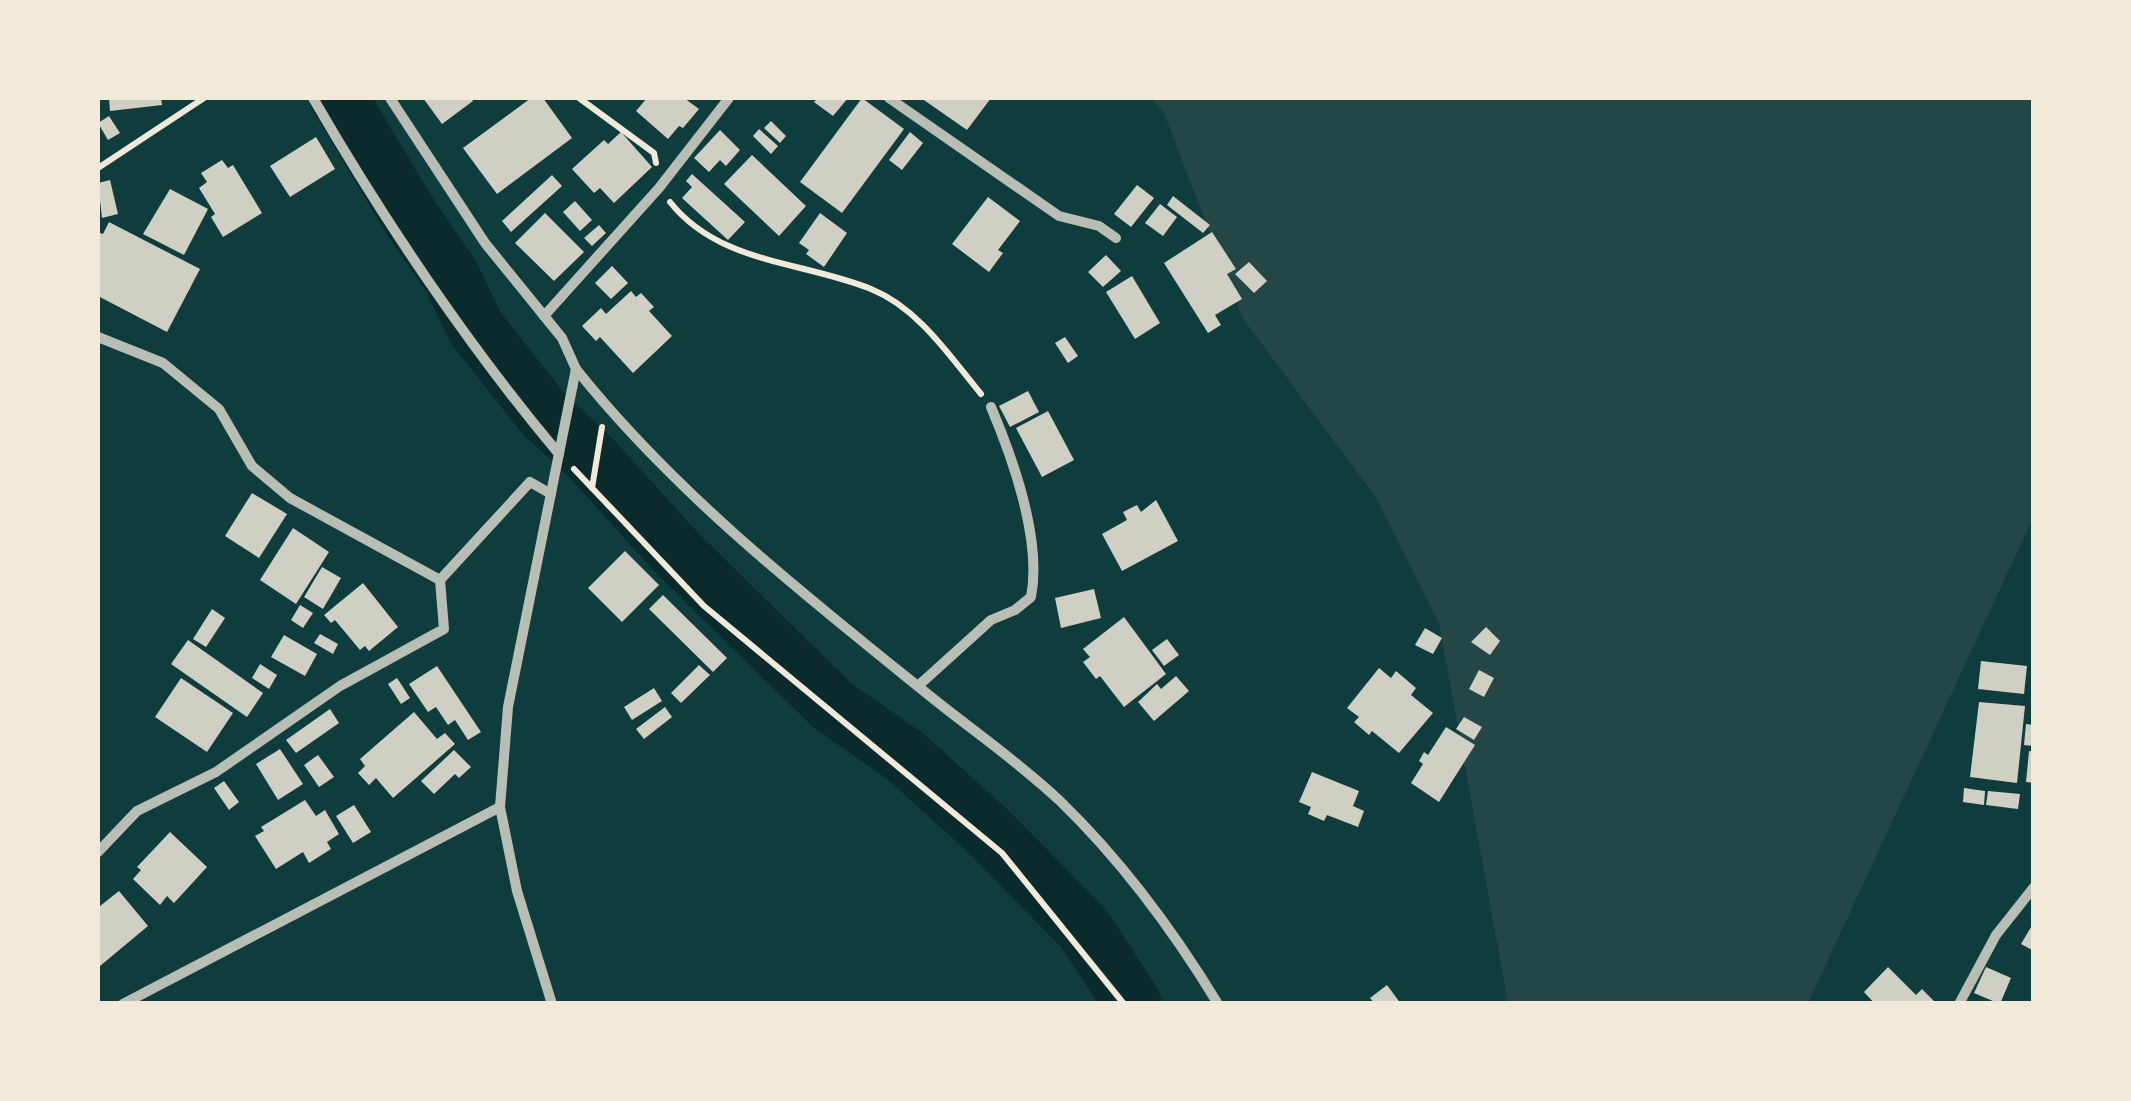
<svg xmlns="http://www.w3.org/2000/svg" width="2131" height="1101" viewBox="0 0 2131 1101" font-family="Georgia,serif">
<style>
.green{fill:#244646}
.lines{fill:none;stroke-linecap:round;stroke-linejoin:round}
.river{stroke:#0a2a2b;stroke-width:58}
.building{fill:#cfcfc3}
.path{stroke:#f1e9da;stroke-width:6}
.minor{stroke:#b8beb3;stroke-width:10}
</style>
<rect width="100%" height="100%" fill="#0f3d3e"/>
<path class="green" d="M1151,98H2033V518L1808,1003H1508L1439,623L1377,499L1242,317L1164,113Z"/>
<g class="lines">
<path class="river" d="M339,98L411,218L451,276L476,328L543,413L591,458L678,554L833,706L905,756L990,833L1085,930L1133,1004"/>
</g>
<g class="building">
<path d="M109,98H161L162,105L110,111Z"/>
<path d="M423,98H471L473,101L442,124Z"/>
<path d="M531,98H543L572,138L497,194L463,148Z"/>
<path d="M647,98H684L699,109L683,128L679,126L668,139L636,111Z"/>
<path d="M818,98H848L833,116L814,102Z"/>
<path d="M862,98L904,129L842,213L800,182Z"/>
<path d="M921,98H991L967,130Z"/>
<path d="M109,116L120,133L108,140L98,123Z"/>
<path d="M771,121L786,136L780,143L764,128Z"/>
<path d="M759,129L778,146L771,154L753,136Z"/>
<path d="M720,130L740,150L726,166L720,160L709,172L694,158Z"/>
<path d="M621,132L652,167L614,203L600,188L594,193L572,169L604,140L608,144Z"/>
<path d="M910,132L923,143L902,170L889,160Z"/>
<path d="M316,137L335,169L290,197L270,166Z"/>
<path d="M752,155L806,206L779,236L724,184Z"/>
<path d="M222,160L228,168L233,165L262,213L223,237L211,217L215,214L199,188L207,182L201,173Z"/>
<path d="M692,174L745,222L728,240L682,198L692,187L686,181Z"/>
<path d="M552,175L562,186L511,232L502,221Z"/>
<path d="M110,180L118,214L102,218L98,183Z"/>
<path d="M1137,185L1154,198L1131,227L1114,214Z"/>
<path d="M170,189L208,209L184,255L143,234Z"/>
<path d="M1173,196L1210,225L1203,233L1167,205Z"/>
<path d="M988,197L1020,221L998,250L1003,253L989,272L952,244Z"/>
<path d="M575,201L592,220L580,231L563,212Z"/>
<path d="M1160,204L1177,217L1163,236L1145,223Z"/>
<path d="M545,213L584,252L554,281L515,243Z"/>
<path d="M820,213L847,233L824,267L806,254L809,250L799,243Z"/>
<path d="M109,222L200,269L167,332L98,296V232L103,234Z"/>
<path d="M599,225L606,233L592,246L584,238Z"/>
<path d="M1212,232L1236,269L1227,274L1242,299L1215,315L1221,325L1208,333L1164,263Z"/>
<path d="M1106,255L1121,271L1103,287L1088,272Z"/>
<path d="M1249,262L1267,281L1254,293L1235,274Z"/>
<path d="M612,266L628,283L611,299L595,283Z"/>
<path d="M1132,276L1160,323L1135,339L1106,292Z"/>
<path d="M631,291L636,297L641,293L654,307L649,311L672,336L633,373L600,337L596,341L582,326L601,308L606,314Z"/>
<path d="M1065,337L1078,356L1068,363L1055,343Z"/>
<path d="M1028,391L1039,412L1010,427L999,406Z"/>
<path d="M1048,411L1074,460L1042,477L1016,428Z"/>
<path d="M252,493L287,514L259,558L225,536Z"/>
<path d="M1156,500L1178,541L1122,571L1102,534L1127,520L1123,512L1137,505L1141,512Z"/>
<path d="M293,528L329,552L296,604L260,580Z"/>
<path d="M625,551L659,585L622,622L588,588Z"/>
<path d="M322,567L341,578L323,609L304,597Z"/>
<path d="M363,583L398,627L369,651L365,646L360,650L335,620L331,623L324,615Z"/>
<path d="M1094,589L1101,618L1061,628L1055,598Z"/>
<path d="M663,595L727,658L713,672L649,609Z"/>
<path d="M300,605L313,613L303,628L291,620Z"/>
<path d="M212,609L225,618L206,647L193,639Z"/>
<path d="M1124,617L1166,674L1124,707L1100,676L1096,679L1083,662L1090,657L1083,649Z"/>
<path d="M1486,627L1500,641L1490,655L1471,642Z"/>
<path d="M1425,628L1442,638L1433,654L1415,645Z"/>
<path d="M320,634L338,644L333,654L314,643Z"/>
<path d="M284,635L317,654L305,676L271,657Z"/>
<path d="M1167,639L1179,655L1164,666L1152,650Z"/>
<path d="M188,640L263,693L247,717L171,664Z"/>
<path d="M1981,661L2027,666L2024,694L1978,689Z"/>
<path d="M260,664L277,675L269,689L252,678Z"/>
<path d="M699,665L710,675L681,703L671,693Z"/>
<path d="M437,666L481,732L468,740L455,720L448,725L436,707L428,712L409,684Z"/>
<path d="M1379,668L1391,678L1396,671L1416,688L1411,695L1433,713L1399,753L1372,731L1369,735L1354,722L1359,717L1347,708Z"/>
<path d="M1479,670L1494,678L1484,697L1469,689Z"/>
<path d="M1176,676L1189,691L1154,721L1138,702L1157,684L1161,689Z"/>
<path d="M181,678L233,713L207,752L155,717Z"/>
<path d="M397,678L410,698L401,704L388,684Z"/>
<path d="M654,688L662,701L632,720L624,707Z"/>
<path d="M1979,702L2025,706L2017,783L1970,777Z"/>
<path d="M665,707L672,717L644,739L636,729Z"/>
<path d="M330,709L339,723L296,753L286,740Z"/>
<path d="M414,712L437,739L445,733L455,744L393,798L376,778L369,785L358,773L365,766L360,759Z"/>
<path d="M1464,717L1482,727L1474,740L1456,729Z"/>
<path d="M2026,724L2034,725V746L2024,745Z"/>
<path d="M1446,727L1475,745L1439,802L1411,783L1423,764L1419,761L1424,752L1428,755Z"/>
<path d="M280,749L303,784L278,800L256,764Z"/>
<path d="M454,750L471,767L459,778L455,774L434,794L421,781Z"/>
<path d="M2029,751L2034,752V783L2026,782Z"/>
<path d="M318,755L334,777L319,787L304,765Z"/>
<path d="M1312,772L1359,791L1353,806L1364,811L1358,827L1327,815L1324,821L1308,814L1311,807L1299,802Z"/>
<path d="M224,781L239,802L229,810L214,788Z"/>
<path d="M1964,788L1985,791L1984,805L1963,802Z"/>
<path d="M1988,791L2020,794L2018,809L1986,805Z"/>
<path d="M305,800L316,816L325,810L339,834L327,842L331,849L309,863L303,852L276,869L255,836L264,831L261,827Z"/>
<path d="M354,805L371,832L353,843L336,816Z"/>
<path d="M170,832L207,867L174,903L167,896L160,905L133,879L141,870L137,867Z"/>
<path d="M119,891L148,926L100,966L98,903L100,906Z"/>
<path d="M2034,922V951L2021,944Z"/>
<path d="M1888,967L1916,995L1922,989L1937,1004H1875L1864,992Z"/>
<path d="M1986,967L2011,978L2000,1004L1974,993Z"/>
<path d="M1387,985L1401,1004H1375L1370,998Z"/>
</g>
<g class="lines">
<g class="path">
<path d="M579,98L654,153L656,163"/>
<path d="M98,168L204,98"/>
<path d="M670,202C719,264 802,261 871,289C918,308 949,355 981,394"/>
<path d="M574,469L704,606L1002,853L1124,1004"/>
<path d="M592,488L602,427"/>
</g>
<g class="minor">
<path d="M313,98C383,219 469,347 559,454"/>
<path d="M390,98L485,243L562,338L576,369L508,707L500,807L517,891L552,1004"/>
<path d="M889,98L1059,216L1099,226L1116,238"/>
<path d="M544,316L659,188L729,98"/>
<path d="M98,337L163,363L219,409L252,466L290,498L440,580"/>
<path d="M576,369C675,493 802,593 925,692C969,728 1019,762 1060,801C1122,861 1173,930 1218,1004"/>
<path d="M918,686L991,620L1015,610L1031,597C1042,541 1013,459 991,407"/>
<path d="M98,852L137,811L216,772L340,686L444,629L440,580L530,482L551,494"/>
<path d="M123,1004L500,807"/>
<path d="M1959,1004L1996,935L2034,887"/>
</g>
</g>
<rect width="2131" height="1101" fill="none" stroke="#f1e9da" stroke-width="200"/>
</svg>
